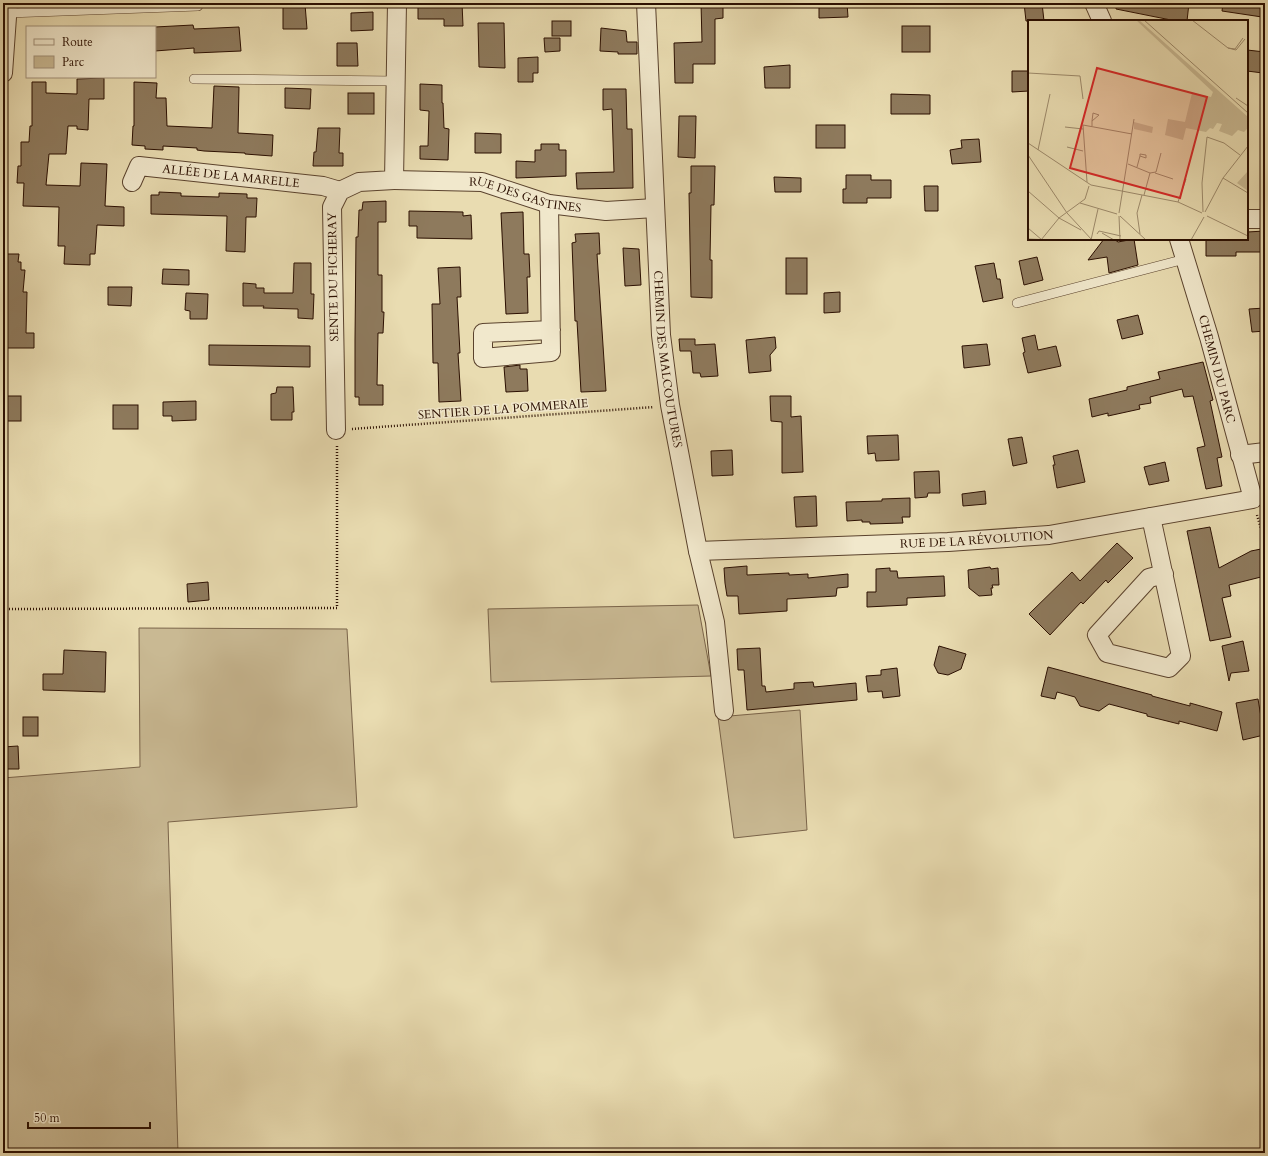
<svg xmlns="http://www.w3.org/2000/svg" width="1268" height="1156" viewBox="0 0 1268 1156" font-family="Cardo,serif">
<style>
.green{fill:#c9b993;stroke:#7a644a}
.building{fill:#8e7a5d;stroke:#2b0f01}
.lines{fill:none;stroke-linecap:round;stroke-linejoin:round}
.lane-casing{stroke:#5a422d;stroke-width:10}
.street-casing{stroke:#5a422d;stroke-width:20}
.path{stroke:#2b0f01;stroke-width:2.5;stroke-dasharray:1 2;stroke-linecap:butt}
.lane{stroke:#f1e8cc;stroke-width:9}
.street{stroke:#f1e8cc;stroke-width:18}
.labels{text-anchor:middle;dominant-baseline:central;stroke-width:3;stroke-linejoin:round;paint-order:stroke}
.street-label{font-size:12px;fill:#2b0f01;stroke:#f1e8cc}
.inset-road{fill:none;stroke:#9d8a6b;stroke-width:1}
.view{fill:#d62828;fill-opacity:0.15;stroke:#d62828;stroke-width:2}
.inset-edge{fill:none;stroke:#2b0f01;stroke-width:2}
</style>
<rect width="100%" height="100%" fill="#e9dcb1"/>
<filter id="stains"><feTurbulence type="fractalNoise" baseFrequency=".005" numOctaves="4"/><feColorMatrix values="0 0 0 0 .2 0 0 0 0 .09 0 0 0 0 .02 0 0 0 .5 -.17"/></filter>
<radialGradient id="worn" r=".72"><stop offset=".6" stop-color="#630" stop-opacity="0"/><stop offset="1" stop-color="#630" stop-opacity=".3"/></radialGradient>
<g class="green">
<path d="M698,605L711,676L491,682L488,609Z"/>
<path d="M139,628L347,629L357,807L168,822L178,1153H3V778L140,767Z"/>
<path d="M800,710L807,830L734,838L718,717Z"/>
</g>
<g class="building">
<path d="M418,3H462L463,26H444V19H418Z"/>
<path d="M701,3H723V18L715,19V64H693V83H675L674,43L702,42Z"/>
<path d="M819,3H847L848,17L819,18Z"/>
<path d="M1024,3H1042L1044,21H1026Z"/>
<path d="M1116,3H1189L1187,21H1176L1116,9Z"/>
<path d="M1223,3H1265V4L1262,17L1222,11Z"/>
<path d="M305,4L307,29H283V5Z"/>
<path d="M373,12V30L351,31V13Z"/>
<rect x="552" y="21" width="19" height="15"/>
<path d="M478,23H504L505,68L479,67Z"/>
<path d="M193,25L194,29L239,27L241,51L194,53V48L155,51V27Z"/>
<rect x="902" y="26" width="28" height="26"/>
<path d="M601,28L626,31L627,42H637V54H618V52L600,51Z"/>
<path d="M544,38H560V51L545,52Z"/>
<path d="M337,43H357L358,66H337Z"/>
<path d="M1247,50L1265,52L1263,73L1247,71Z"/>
<path d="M538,57V73H533V82H518V58Z"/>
<path d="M790,65V88H765L764,67Z"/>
<path d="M1012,71H1029V91L1012,92Z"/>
<path d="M104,78V99H89L88,130L77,129V126H68L66,154H49L46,185L80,186L81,163L107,164L105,206L124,207V226L97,225L95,254H90V265L64,264L65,246H58L59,207L23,206L24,183H17L18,166H21V142H29L30,126H32V82H46V93L77,94V79Z"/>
<path d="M134,82L157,83L156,98H166L167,126L212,128L214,86L239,87L238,133L273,135L272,156L245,154V153L204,151L197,150V148L163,146V150L145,149V146L132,145L133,126H134Z"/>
<path d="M420,84L442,85V103H443L444,128L449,129L448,160L420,159V146H428L429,111L420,110Z"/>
<path d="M285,88L311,89L310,109L285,108Z"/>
<path d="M603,89H626L627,129H632L633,188L577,189L576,173L614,172L612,109L603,110Z"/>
<rect x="348" y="93" width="26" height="21"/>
<path d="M891,94L930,95V114H891Z"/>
<path d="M679,116H696L695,158L678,157Z"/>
<rect x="816" y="125" width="29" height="23"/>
<path d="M318,128H340L339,153H343V166H313L314,152H316Z"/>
<path d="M475,133L501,134V153H475Z"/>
<path d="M979,139L981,162L952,164L950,150L962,148L961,140Z"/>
<path d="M541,144H559V150H566V176L516,178V161L535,162V150H541Z"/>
<path d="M691,166H715L714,205H711L710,260H712V298L691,297L689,193H691Z"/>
<path d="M846,175H871V180H891V198H867V203H843V189H846Z"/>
<path d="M774,177L801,178V192H775Z"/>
<path d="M924,186H938V211H925Z"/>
<path d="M159,192L181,193V196L219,197V193L247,194V198H257L256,217H246L245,252L226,251L227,216L151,214V195H159Z"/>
<path d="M386,201V222H378V275H382V312H384L383,333H378L377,385H383V405H359V397H355V340L356,237H358L359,210H362L363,202Z"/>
<path d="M409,211L463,212V216L471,215L472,239L417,238V226H409Z"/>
<path d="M523,212L524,254H529L530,277H527L528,313L506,314L501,213Z"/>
<path d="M1265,231V252H1236V256H1206V239H1247V232Z"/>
<path d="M599,233L600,254H597L606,391L581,392L577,321H575L572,243L576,242L575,234Z"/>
<path d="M1104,239H1114L1118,242L1134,239L1138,265L1109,273L1107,257L1088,260Z"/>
<path d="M623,248L639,249L641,285L625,286Z"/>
<path d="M3,254H19L18,262H21V270H25L23,292H27L26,333H34V348H5L6,310H4Z"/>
<path d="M1037,257L1043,280L1024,285L1019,261Z"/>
<rect x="786" y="258" width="21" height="36"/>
<path d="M294,263H311V294H314L313,319L298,318V309L263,308L264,306H243V283L256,284V288H264V293H293Z"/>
<path d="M994,263L997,279H1000L1003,298L983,302L975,266Z"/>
<path d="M460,267L461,297H457L460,353H458L461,401L439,402L438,363H433L432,304H440L438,268Z"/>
<path d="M163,269L189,270V285L162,284Z"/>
<path d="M108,287H132L131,306L108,305Z"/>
<path d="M840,292V312L824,313V293Z"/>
<path d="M186,293L208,294L207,319H190V311L185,310Z"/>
<path d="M1265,308V331L1252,332L1249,309Z"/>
<path d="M1138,315L1143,334L1122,339L1117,320Z"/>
<path d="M1035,335L1038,350L1056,346L1061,366L1028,373L1023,353L1025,352L1022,338Z"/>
<path d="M775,337L776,348L770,355L771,371L749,373L746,340Z"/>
<path d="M679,339H695V345L715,344L718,376L701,377L700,373H693L691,351H680Z"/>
<path d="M987,344L990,365L964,368L962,346Z"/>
<path d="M209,345L310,346V367L209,365Z"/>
<path d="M1203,362L1213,400L1210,401L1222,457L1217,458L1222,486L1206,489L1197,448L1205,446L1193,396L1184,397L1182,389L1150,397L1151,403L1139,405L1140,409L1108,416V413L1092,417L1089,399L1127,390V387L1160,379L1158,372Z"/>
<path d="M520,365V369H527L528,391L506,392L504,367Z"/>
<path d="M277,387H293L294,412H292V420H271V394L276,393Z"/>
<rect x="3" y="396" width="18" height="25"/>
<path d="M770,396H791V417L801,416L803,472L782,473V422L771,421Z"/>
<path d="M196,401V420L172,421V416H163V402Z"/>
<rect x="113" y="405" width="25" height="24"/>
<path d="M898,435L899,460L876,461L875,453L868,454L867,436Z"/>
<path d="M1022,437L1027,463L1013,466L1008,439Z"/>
<path d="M732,450L733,475L712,476L711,451Z"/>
<path d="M1078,450L1085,482L1057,488L1053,465H1055L1053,456Z"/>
<path d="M1165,462L1169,481L1149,485L1144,467Z"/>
<path d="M939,471L940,493H928L927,497L915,498L914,472Z"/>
<path d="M985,491L986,504L963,506L962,494Z"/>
<path d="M816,496L817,526L796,527L794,497Z"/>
<path d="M910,498V517H902L903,523L870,524V522H862V520L847,521L846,502L882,501V499Z"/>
<path d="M1210,527L1219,568L1251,551L1261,549L1265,563V576L1229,585L1231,596L1222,598L1231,637L1210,641L1187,531Z"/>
<path d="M1117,543L1133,558L1108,583L1106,580L1083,604L1081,602L1050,635L1029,614L1072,572L1080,581Z"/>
<path d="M747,566V575L789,573V575L808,574V578L848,574V587L837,588L836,596L787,599V611L739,614L738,596H727L725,583L724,568Z"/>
<path d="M990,567L991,569L998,568L999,585H992L993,588H991L992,595L979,596L969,588L968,570Z"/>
<path d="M890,568V571H897L898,578L944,576L945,596L907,598V605L867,607V592H876V569Z"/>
<path d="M208,582L209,600L188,602L187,584Z"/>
<path d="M1243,641L1249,671L1231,673L1229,681L1222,646Z"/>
<path d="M939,646L966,654L961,669L948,675L938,673L934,665Z"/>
<path d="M760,648L762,686H765L766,692L794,689V683L813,682L814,687L856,683L857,700L747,710L744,670H738L737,649Z"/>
<path d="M64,650L106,652L105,692L43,690V674H63Z"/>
<path d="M1048,667L1152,695V696L1190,706V703L1222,712L1217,731L1179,721V724L1147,716V714L1109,704L1099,711L1080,706L1075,697L1057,692L1055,699L1041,696Z"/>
<path d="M897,668L900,696L883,698L882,691L868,692L866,676L881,675V670Z"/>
<path d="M1258,699L1264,735L1243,740L1236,703Z"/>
<rect x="23" y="717" width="15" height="19"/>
<path d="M18,746L19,769H3V747Z"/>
</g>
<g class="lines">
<g class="lane-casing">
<g id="lane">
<path d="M8,13L198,6"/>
<path d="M194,79L396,81"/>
<path d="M1017,303L1185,259"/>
</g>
</g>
<g class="street-casing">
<g id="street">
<path id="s1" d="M646,3L661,335L670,405L698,551L715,622L724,711"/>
<path d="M1094,3L1102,21"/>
<path d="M3,73L8,3"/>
<path id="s2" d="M394,180L482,182L549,204L606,211L655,208"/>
<path id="s3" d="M132,182L139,166L323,186L340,191"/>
<path d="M549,204L551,352L483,358V333L551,330"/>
<path d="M1247,219H1265"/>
<path d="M336,430L332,207L340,191L359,182L394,180L397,3"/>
<path d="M1240,455L1265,452"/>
<path d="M1151,517L1181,656L1169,668L1107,653L1097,635L1149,578L1164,574"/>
<path id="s4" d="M698,551L948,542L1049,535L1253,499L1209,337L1179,239"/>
</g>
</g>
<g class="path">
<path d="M352,429L654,407"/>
<path d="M1257,515L1265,542"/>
<path d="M3,609L337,608V446"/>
</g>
<use href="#lane" class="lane"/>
<use href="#street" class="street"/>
</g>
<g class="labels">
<g class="street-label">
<text stroke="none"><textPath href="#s3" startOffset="110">ALLÉE DE LA MARELLE</textPath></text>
<text stroke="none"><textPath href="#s2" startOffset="133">RUE DES GASTINES</textPath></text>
<text transform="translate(333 277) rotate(-91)">SENTE DU FICHERAY</text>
<text stroke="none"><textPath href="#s1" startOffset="357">CHEMIN DES MALCOUTURES</textPath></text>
<text transform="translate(1217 369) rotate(75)">CHEMIN DU PARC</text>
<text transform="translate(503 409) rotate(-4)">SENTIER DE LA POMMERAIE</text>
<text stroke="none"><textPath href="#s4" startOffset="279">RUE DE LA RÉVOLUTION</textPath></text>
</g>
</g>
<g transform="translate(1028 20)">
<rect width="220" height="220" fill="#e9dcb1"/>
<path d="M108,0H111L220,97V108L216,112L210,110L204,116L191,111L194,104L189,103L185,109L182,108L178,112L158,108L155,120L137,115L140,99L157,102L164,73L183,77L185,72ZM106,102L125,107L124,113L106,109ZM220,151V171L209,163Z" fill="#c9b993"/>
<path class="inset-road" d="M116,0L220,93M164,0L200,28M215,18L207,29L200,28L208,30L217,19M0,53L52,56L55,79M0,56V91M208,78L220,86M64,106V101L65,93L71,95L64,101M37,107L55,109M0,123L63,165L150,182L174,193M39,127L55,131M10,130L22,74M0,135L39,193L64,220M100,144L122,153M109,147L112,136V134L118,135V138L112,136M127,153L145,159M195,158L220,173M59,162L55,105L104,114M0,171L31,198L53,210M116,175L122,153L128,152L133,133M150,182L158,159M52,183L89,194M175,192L174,163L179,117L196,123L212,135M177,192L195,158L220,126M91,193L106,99M91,196L92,220M92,196L118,220M179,196L220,216M0,208L14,220M74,213L86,220M69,214L71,211L93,216M112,214L109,193L114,175M0,219L25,220M13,220L31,198L57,179L61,166M63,220L70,189M163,220L176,197"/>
<path class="view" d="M69,48L179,77L152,178L42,148Z"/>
<rect width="220" height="220" class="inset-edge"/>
</g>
<rect width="1268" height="1156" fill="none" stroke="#e9dcb1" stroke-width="16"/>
<rect x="4" y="4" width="1260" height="1148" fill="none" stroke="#2b0f01" stroke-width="2"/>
<rect x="8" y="8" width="1252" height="1140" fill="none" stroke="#2b0f01"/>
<rect x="26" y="26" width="130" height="52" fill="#f1e8cc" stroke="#a2917b"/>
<rect x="34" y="39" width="20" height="6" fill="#f1e8cc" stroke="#a2917b"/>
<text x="62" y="46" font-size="12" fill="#2b0f01">Route</text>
<rect x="34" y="56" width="20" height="12" fill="#c9b993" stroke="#a2917b"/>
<text x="62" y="66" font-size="12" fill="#2b0f01">Parc</text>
<path d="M28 1122v6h122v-6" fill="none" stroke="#2b0f01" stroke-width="2"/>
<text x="34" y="1122" font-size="12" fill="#2b0f01" stroke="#f1e8cc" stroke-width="3" paint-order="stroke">50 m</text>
<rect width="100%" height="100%" filter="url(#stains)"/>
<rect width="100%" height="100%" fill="url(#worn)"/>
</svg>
